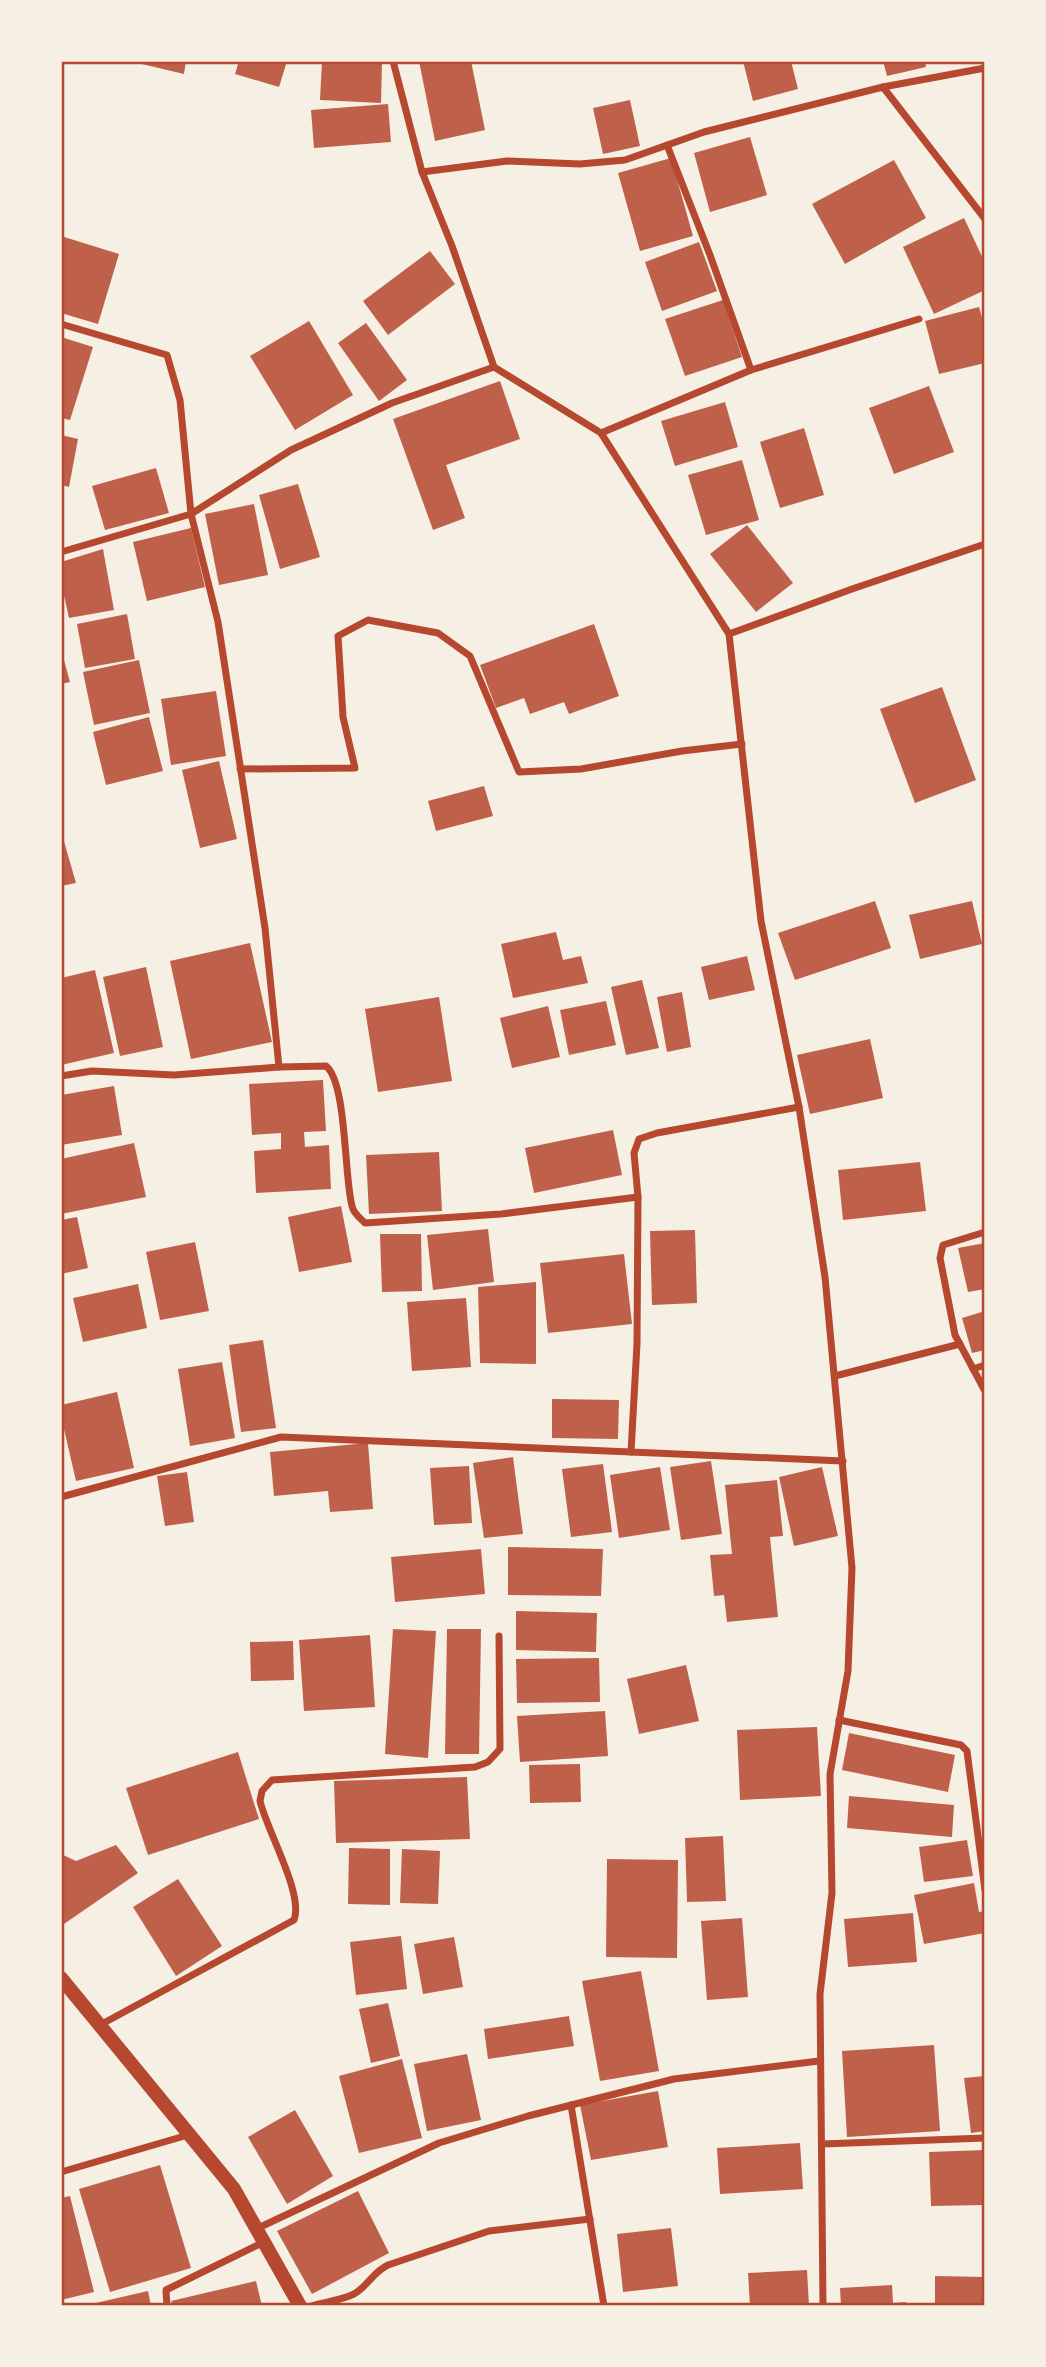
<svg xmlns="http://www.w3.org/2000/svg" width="1046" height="2367" viewBox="0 0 1046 2367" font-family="Merriweather,serif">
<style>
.building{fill:#bf614a}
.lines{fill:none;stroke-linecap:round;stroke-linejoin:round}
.minor{stroke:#b5482f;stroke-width:7}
.secondary{stroke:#b5482f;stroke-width:14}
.neatline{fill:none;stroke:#b5482f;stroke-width:2.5}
</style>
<rect width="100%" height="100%" fill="#f6efe4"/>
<g class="building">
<path d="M129,61H186L184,74Z"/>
<path d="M239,61H287L279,87L235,74Z"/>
<path d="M322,61L382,62L381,103L320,100Z"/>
<path d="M419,61H471L485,130L435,141Z"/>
<path d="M743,61H791L798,89L753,101Z"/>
<path d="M883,61H925L926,67L887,76Z"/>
<path d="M630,100L640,146L603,154L593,108Z"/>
<path d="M388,104L391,142L314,148L311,110Z"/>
<path d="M750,137L767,195L710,212L694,153Z"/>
<path d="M671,158L693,236L640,251L618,173Z"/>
<path d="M894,160L926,218L845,264L812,204Z"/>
<path d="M964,218L985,263V290L934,314L903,247Z"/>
<path d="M61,236L119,254L98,324L61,313Z"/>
<path d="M699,242L717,291L662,311L645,262Z"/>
<path d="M430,251L455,284L388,335L363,301Z"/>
<path d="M723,300L742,357L685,376L665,319Z"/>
<path d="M979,307L985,328V363L939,374L925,321Z"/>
<path d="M309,321L353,395L295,430L250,356Z"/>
<path d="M366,323L407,380L379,401L338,343Z"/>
<path d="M61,337L93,347L70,420L61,418Z"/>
<path d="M500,381L520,439L446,465L465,518L433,530L393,419Z"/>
<path d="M929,386L954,452L894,474L869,408Z"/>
<path d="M725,402L738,447L675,466L661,421Z"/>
<path d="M804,428L824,495L780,508L760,442Z"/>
<path d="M61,435L78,439L69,487L61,485Z"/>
<path d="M742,460L759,520L706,535L688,475Z"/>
<path d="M156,468L169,513L105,530L92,486Z"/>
<path d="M298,484L320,557L280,569L259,495Z"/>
<path d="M254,504L268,575L219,585L205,514Z"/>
<path d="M747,525L793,583L756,612L710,554Z"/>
<path d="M191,528L205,587L147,601L133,542Z"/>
<path d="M103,549L114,610L69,618L61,582V562Z"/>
<path d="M127,614L135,659L85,668L77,624Z"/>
<path d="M594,624L619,696L569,714L564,702L530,714L524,698L496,708L480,665Z"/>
<path d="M61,649L70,682L61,684Z"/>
<path d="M139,660L150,713L94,725L83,672Z"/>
<path d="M942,687L976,780L915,803L880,709Z"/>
<path d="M216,691L226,756L171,765L161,699Z"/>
<path d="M149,717L163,771L106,785L93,732Z"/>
<path d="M219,761L237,839L200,848L182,770Z"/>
<path d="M484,786L493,816L436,831L428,801Z"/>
<path d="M61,831L76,883L61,886Z"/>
<path d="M875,901L891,948L795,980L778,933Z"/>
<path d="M972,901L982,944L920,959L909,915Z"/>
<path d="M556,932L563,960L581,956L588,983L513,998L501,944Z"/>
<path d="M250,943L272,1042L191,1059L170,961Z"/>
<path d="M747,956L755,990L709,1000L701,967Z"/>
<path d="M146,967L163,1047L120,1056L103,977Z"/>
<path d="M95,970L114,1053L61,1065V978Z"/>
<path d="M642,980L659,1048L626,1055L611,987Z"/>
<path d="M682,992L691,1047L667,1052L657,997Z"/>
<path d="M439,997L452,1081L378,1092L365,1009Z"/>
<path d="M606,1001L616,1045L569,1055L560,1010Z"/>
<path d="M548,1006L560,1057L512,1068L500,1018Z"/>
<path d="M870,1039L883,1098L810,1114L797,1055Z"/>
<path d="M323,1080L326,1131L304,1132L305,1147L329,1145L331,1189L256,1193L254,1151L281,1149V1133L252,1135L249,1084Z"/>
<path d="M114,1086L122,1135L61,1145V1095Z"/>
<path d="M613,1130L622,1175L534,1193L525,1148Z"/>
<path d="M134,1143L146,1197L61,1214V1159Z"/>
<path d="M439,1152L442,1211L369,1214L366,1155Z"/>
<path d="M920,1162L926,1211L843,1220L838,1170Z"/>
<path d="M341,1206L352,1262L299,1272L288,1217Z"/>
<path d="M77,1217L88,1268L61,1274V1220Z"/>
<path d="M488,1229L494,1282L433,1290L427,1235Z"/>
<path d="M695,1230L697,1303L652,1305L650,1231Z"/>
<path d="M380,1234H421L422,1291L382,1292Z"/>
<path d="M195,1242L209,1311L160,1320L146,1252Z"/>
<path d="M985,1243V1289L968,1292L958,1248Z"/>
<path d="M624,1254L632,1324L548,1333L540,1263Z"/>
<path d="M536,1282V1364L480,1363L478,1287Z"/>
<path d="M138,1284L147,1328L83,1342L73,1298Z"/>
<path d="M466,1298L471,1367L412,1371L407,1302Z"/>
<path d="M985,1311V1350L972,1353L962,1318Z"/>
<path d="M263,1340L276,1428L241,1432L229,1345Z"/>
<path d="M222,1362L235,1438L190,1446L178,1369Z"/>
<path d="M117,1392L134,1468L76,1481L61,1416V1405Z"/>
<path d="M552,1399L619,1400L618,1439L552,1438Z"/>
<path d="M368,1443L373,1509L330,1512L328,1491L274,1496L270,1452Z"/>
<path d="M513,1457L523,1534L484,1538L473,1463Z"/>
<path d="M711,1461L722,1534L681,1540L670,1467Z"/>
<path d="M603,1464L612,1532L571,1537L562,1469Z"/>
<path d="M469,1466L472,1523L434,1525L430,1468Z"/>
<path d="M660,1467L670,1530L619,1538L610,1475Z"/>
<path d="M822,1467L838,1536L794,1546L779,1477Z"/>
<path d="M187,1472L194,1522L165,1526L157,1476Z"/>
<path d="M777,1480L783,1536L770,1537L778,1617L727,1622L724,1595L714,1596L710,1555L732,1554L725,1485Z"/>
<path d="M508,1547L603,1549L601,1596L508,1595Z"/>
<path d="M481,1549L485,1594L395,1602L391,1557Z"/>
<path d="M516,1611L597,1613L596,1652L516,1650Z"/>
<path d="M393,1629L436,1631L428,1758L385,1754Z"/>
<path d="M447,1629H481L479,1754H445Z"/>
<path d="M370,1635L375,1707L304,1711L299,1640Z"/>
<path d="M293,1641L294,1680L251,1681L250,1642Z"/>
<path d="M599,1658L600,1702L517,1703L516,1659Z"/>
<path d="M686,1665L699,1721L639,1734L627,1679Z"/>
<path d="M605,1711L608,1756L520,1762L517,1716Z"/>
<path d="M817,1727L821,1796L740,1800L737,1730Z"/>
<path d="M849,1733L955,1755L948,1792L842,1770Z"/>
<path d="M238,1752L259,1819L148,1855L126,1788Z"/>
<path d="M580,1764L581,1802L530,1803L529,1765Z"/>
<path d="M467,1777L470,1839L336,1843L334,1781Z"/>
<path d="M849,1796L954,1805L952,1837L847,1828Z"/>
<path d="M723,1836L726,1901L687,1902L685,1838Z"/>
<path d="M967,1840L973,1876L924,1882L919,1847Z"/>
<path d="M116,1845L138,1873L61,1926V1854L76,1861Z"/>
<path d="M349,1848L390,1849V1905L348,1904Z"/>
<path d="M402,1849L440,1851L438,1904L400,1903Z"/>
<path d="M607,1859L678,1860L677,1958L606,1957Z"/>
<path d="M178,1879L222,1946L176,1976L133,1907Z"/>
<path d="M974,1883L979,1912L985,1911V1933L924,1944L914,1895Z"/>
<path d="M913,1913L917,1962L848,1967L844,1919Z"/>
<path d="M742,1918L748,1997L707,2000L701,1921Z"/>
<path d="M401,1936L407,1989L356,1995L350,1942Z"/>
<path d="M454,1937L463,1987L423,1994L414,1944Z"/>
<path d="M641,1971L659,2071L600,2081L582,1981Z"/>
<path d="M388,2003L400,2056L371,2063L359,2009Z"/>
<path d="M569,2016L574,2046L488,2059L484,2029Z"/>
<path d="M934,2045L940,2131L847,2137L842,2051Z"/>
<path d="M467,2054L481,2120L427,2131L414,2064Z"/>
<path d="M402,2059L422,2138L359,2153L339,2076Z"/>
<path d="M985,2076V2131L971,2133L964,2078Z"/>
<path d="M658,2091L668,2147L591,2160L580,2105Z"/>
<path d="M295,2110L333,2176L287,2204L248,2137Z"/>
<path d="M800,2143L803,2189L720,2194L717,2148Z"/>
<path d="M985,2150V2205L931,2206L929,2152Z"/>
<path d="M160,2165L191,2268L110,2292L79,2189Z"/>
<path d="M358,2191L389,2253L312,2294L277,2231Z"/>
<path d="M70,2196L94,2292L61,2300V2198Z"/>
<path d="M671,2228L678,2286L623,2292L617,2234Z"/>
<path d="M807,2270L809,2306H750L748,2273Z"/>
<path d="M935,2276L985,2277V2306H935Z"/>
<path d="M256,2281L262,2306H173L171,2301Z"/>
<path d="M892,2285L893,2303L906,2302V2306H841L840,2288Z"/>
<path d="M148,2291L151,2306H87V2305Z"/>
</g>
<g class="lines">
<g class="minor">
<path d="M393,61L422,172L507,161L580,164L625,160L704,132L883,87L985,219"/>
<path d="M883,87L985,68"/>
<path d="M61,324L167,355L180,400L191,514L218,622L265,928L279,1067"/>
<path d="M494,367L601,433L729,634L761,921L799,1107L825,1277L852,1568L848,1671L830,1774L832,1893L820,1994L823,2306"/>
<path d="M751,370L919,319"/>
<path d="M601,433L751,370L710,255L667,145"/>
<path d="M61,552L191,514L291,450L392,403L494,367L452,246L422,172"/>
<path d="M729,634L852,589L985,544"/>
<path d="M240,769L355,768L343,717L338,636L368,620L438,633L470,656L519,772L581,769L682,751L742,744"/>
<path d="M61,1076L92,1071L174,1075L279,1067L326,1066C347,1083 344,1177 352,1206C353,1213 360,1218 365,1223L501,1214L638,1197"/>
<path d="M799,1107L657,1133L639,1139L634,1153L638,1197L637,1344L631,1452L843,1461"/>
<path d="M985,1232L943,1245L940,1258L955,1335L985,1391"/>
<path d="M973,1369L985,1365"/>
<path d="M835,1376L960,1344"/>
<path d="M61,1497L281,1437L631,1452"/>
<path d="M839,1720L961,1745L967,1751L985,1890"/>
<path d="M100,2025L294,1920C304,1894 267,1831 260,1801L262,1791L272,1780L475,1767L488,1762L500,1749L499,1636"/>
<path d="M571,2105L604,2306"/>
<path d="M822,2144L985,2138"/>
<path d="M61,2172L188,2135"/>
<path d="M256,2229L439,2143L528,2116L674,2079L819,2061"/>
<path d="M167,2306L166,2290L264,2242"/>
<path d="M311,2306C325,2302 342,2300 354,2294C368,2286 373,2272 388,2265L489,2231L590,2219"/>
</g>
<path class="secondary" d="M61,1978L234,2189L300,2306"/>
</g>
<rect width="1046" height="2367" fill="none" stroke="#f6efe4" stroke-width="126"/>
<rect x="63" y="63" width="920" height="2241" class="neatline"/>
</svg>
